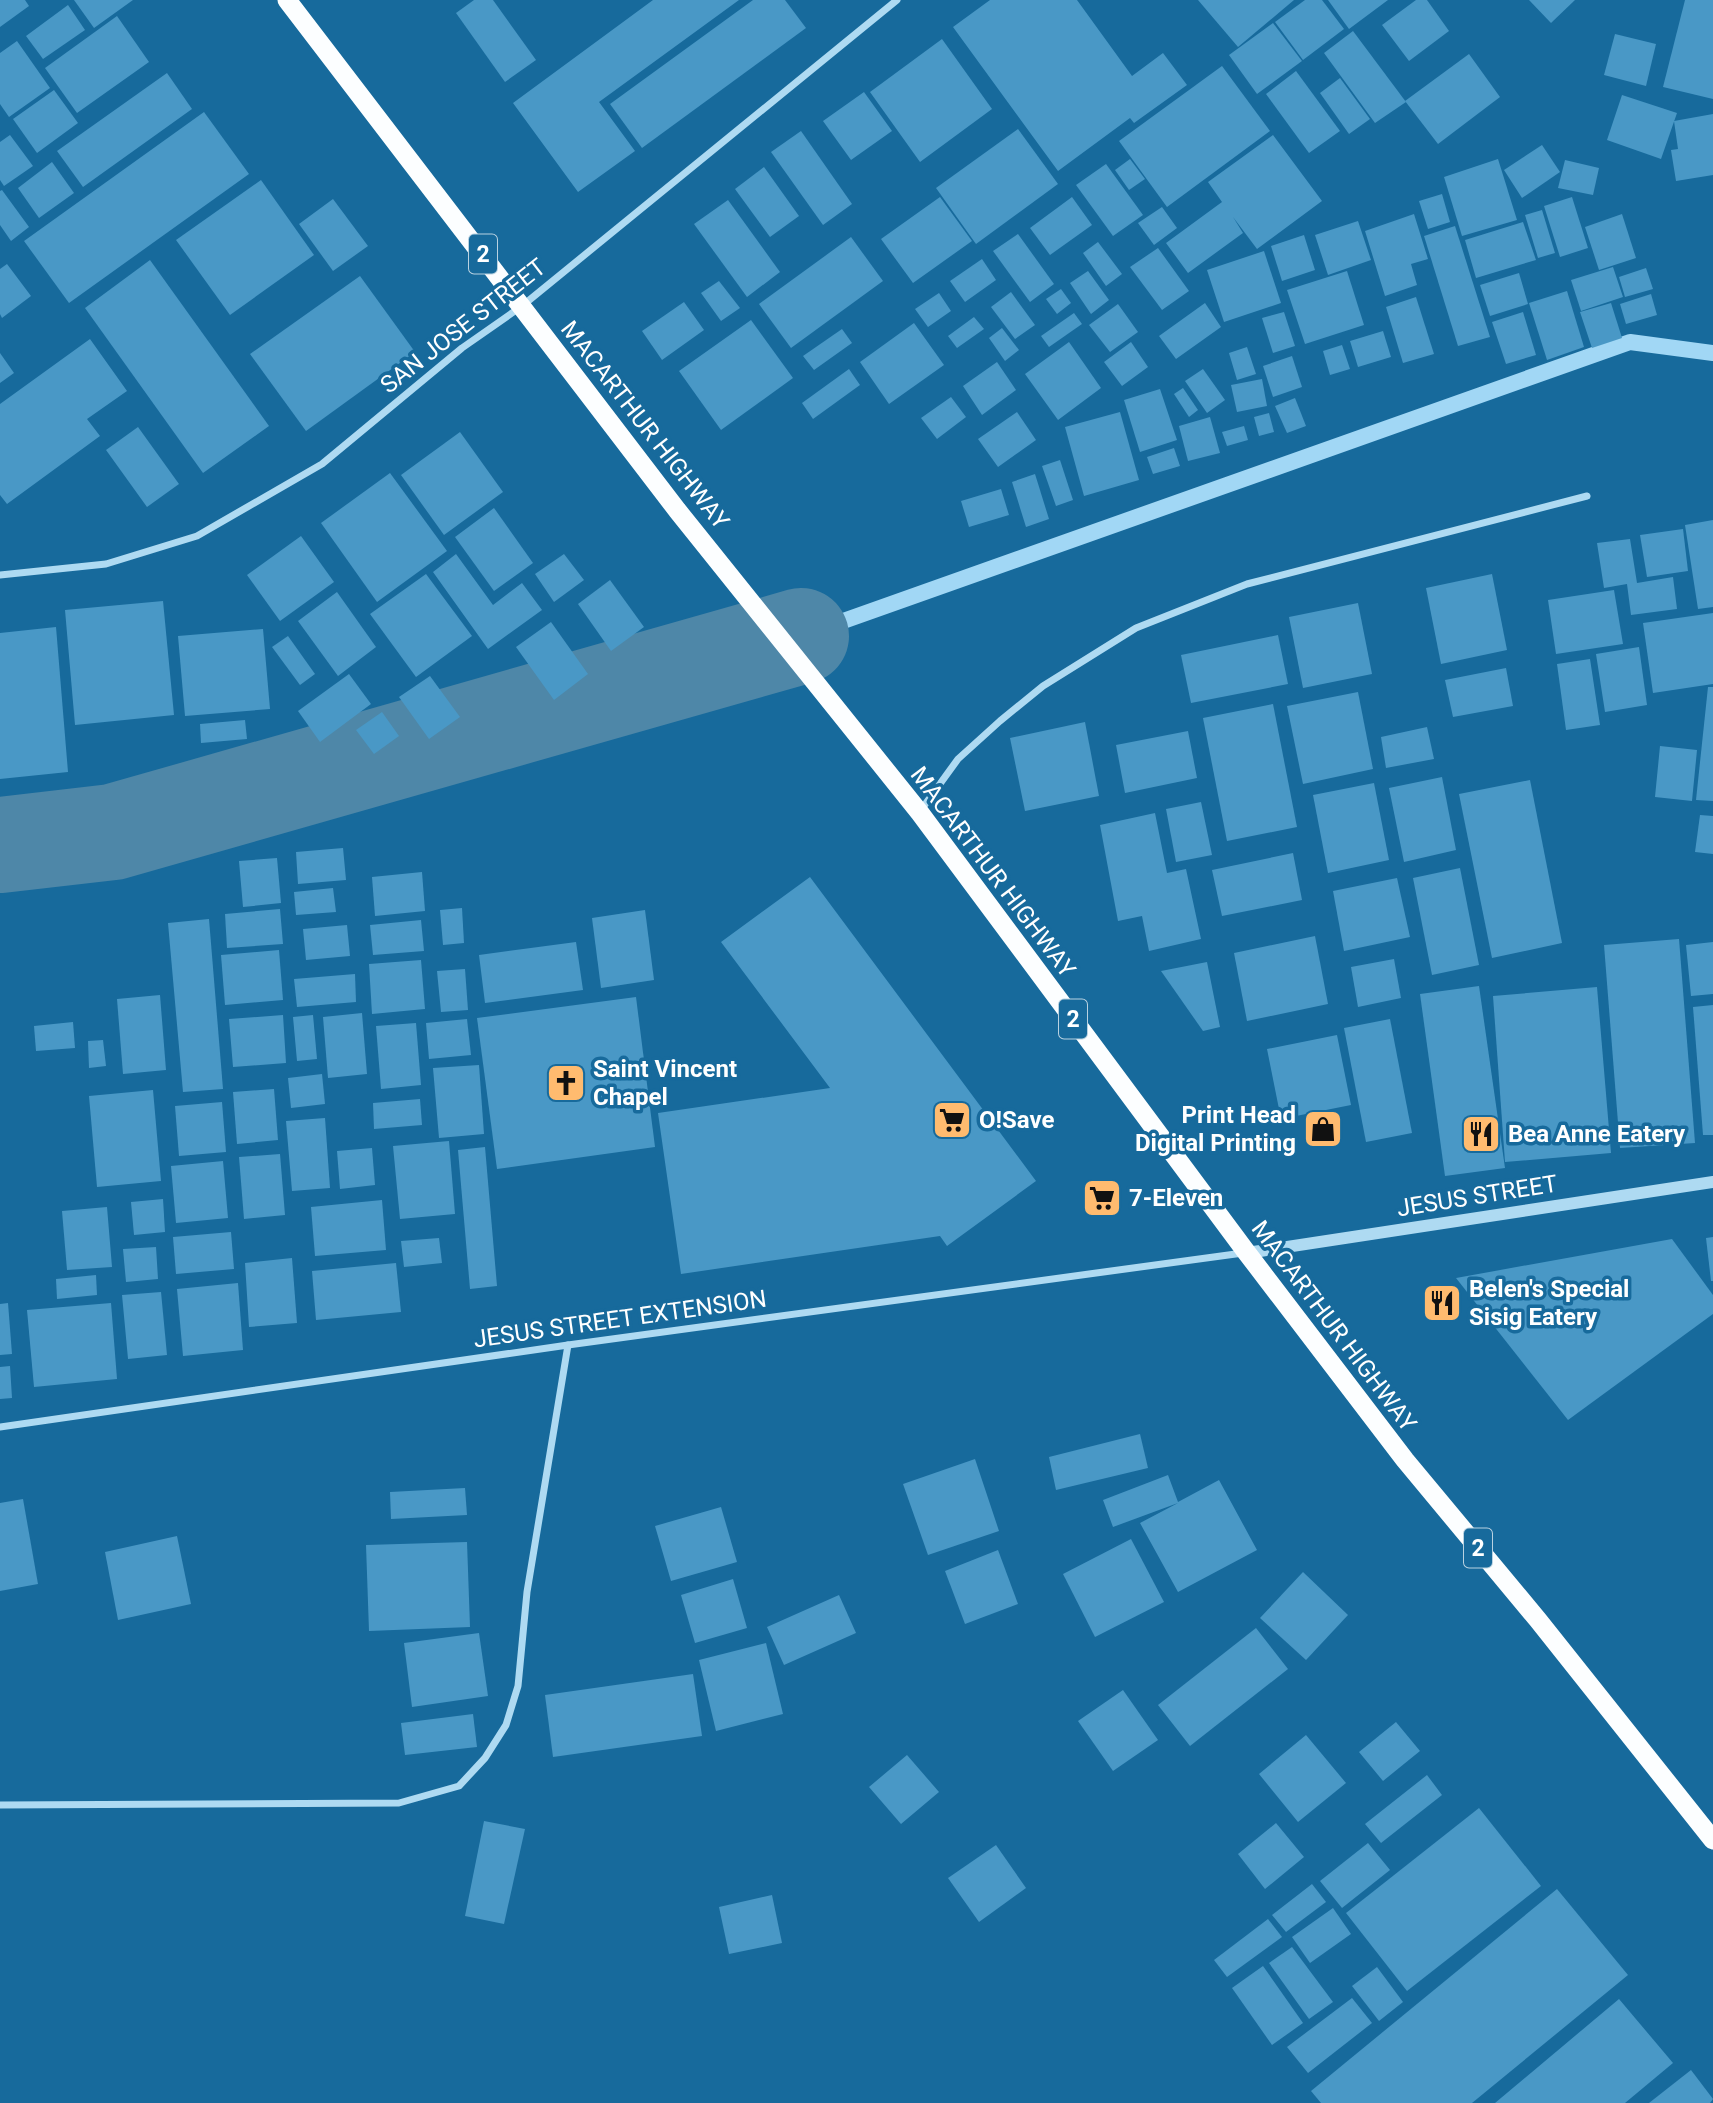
<svg xmlns="http://www.w3.org/2000/svg" width="1713" height="2103" viewBox="0 0 1713 2103" font-family="Roboto,sans-serif">
<style>
.lines{fill:none;stroke-linecap:round;stroke-linejoin:round}
.stream{stroke:#a1d7f5;stroke-width:16}
.river{stroke:#4e87a8;stroke-width:96}
.building{fill:#4998c6}
.minor{stroke:#aedaf2;stroke-width:7}
.tertiary{stroke:#aedaf2;stroke-width:12}
.trunk{stroke:#fcfeff;stroke-width:19}
.labels{text-anchor:middle;dominant-baseline:central;stroke-width:7;stroke-linejoin:round;paint-order:stroke}
.shield{fill:#176a9c;stroke:#b9d2e1;stroke-width:2}
.shield-label{font-size:23px;font-weight:bold;fill:#fff}
.street-label{font-size:24px;fill:#fff;stroke:#176a9c}
.poi-label{font-size:24px;font-weight:bold;fill:#fff;stroke:#176a9c;text-anchor:start}
</style>
<rect width="100%" height="100%" fill="#176a9c"/>
<g class="lines">
<path class="stream" d="M801,636L1630,342L1713,353"/>
<path class="river" d="M0,845L113,832L801,636"/>
</g>
<g class="building">
<path d="M0,0H25L29,6L0,27Z"/>
<path d="M74,0H133L94,28Z"/>
<path d="M474,0H493L536,60L505,82L456,13Z"/>
<path d="M653,0H739L599,102L635,151L578,192L513,103Z"/>
<path d="M753,0H785L806,28L642,148L610,104Z"/>
<path d="M990,0H1077L1132,76L1163,53L1187,85L1134,123L1130,118L1058,171L953,27Z"/>
<path d="M1198,0H1294L1238,47Z"/>
<path d="M1305,0H1322L1344,29L1303,60L1275,22Z"/>
<path d="M1328,0H1388L1349,29Z"/>
<path d="M1416,0H1427L1449,31L1409,61L1382,25Z"/>
<path d="M1529,0H1575L1551,23Z"/>
<path d="M1685,0H1713V99L1663,87Z"/>
<path d="M68,5L85,30L43,59L26,36Z"/>
<path d="M117,16L149,62L77,113L45,68Z"/>
<path d="M1273,23L1302,61L1257,94L1229,55Z"/>
<path d="M1353,31L1406,102L1375,123L1324,53Z"/>
<path d="M1615,34L1656,44L1646,86L1604,75Z"/>
<path d="M942,39L992,109L920,162L870,92Z"/>
<path d="M17,41L50,88L9,117L0,104V53Z"/>
<path d="M1469,54L1500,97L1438,144L1405,101Z"/>
<path d="M1222,66L1270,131L1167,207L1119,141Z"/>
<path d="M1296,71L1340,131L1309,153L1266,94Z"/>
<path d="M167,73L192,109L83,187L57,151Z"/>
<path d="M1340,78L1370,119L1349,134L1320,93Z"/>
<path d="M54,90L78,123L37,153L13,119Z"/>
<path d="M864,92L892,131L851,160L823,121Z"/>
<path d="M1622,95L1677,113L1661,159L1607,140Z"/>
<path d="M204,112L249,174L69,303L24,241Z"/>
<path d="M1713,114V175L1676,181L1671,150L1678,149L1674,121Z"/>
<path d="M1018,129L1058,184L976,244L936,188Z"/>
<path d="M801,131L852,204L823,225L771,152Z"/>
<path d="M10,135L33,166L4,186L0,180V142Z"/>
<path d="M1273,135L1322,201L1257,249L1233,217L1243,233L1188,273L1166,243L1222,202L1208,182Z"/>
<path d="M1542,145L1560,172L1522,198L1504,170Z"/>
<path d="M1130,159L1145,179L1129,190L1115,170Z"/>
<path d="M1498,159L1517,220L1462,236L1444,177Z"/>
<path d="M1565,160L1599,168L1593,195L1558,188Z"/>
<path d="M52,162L74,193L39,218L18,188Z"/>
<path d="M1106,164L1143,215L1113,236L1076,185Z"/>
<path d="M764,167L799,216L770,237L735,189Z"/>
<path d="M261,180L314,255L230,315L176,240Z"/>
<path d="M2,190L29,227L11,241L0,225V191Z"/>
<path d="M1442,194L1450,222L1428,229L1419,201Z"/>
<path d="M940,197L972,241L913,283L881,239Z"/>
<path d="M1072,197L1092,225L1050,255L1030,228Z"/>
<path d="M1572,197L1588,248L1560,257L1544,206Z"/>
<path d="M333,199L368,246L333,271L299,224Z"/>
<path d="M728,200L780,272L747,297L694,224Z"/>
<path d="M1162,207L1177,228L1154,245L1138,223Z"/>
<path d="M1542,210L1555,253L1538,258L1525,215Z"/>
<path d="M1414,214L1428,259L1411,264L1417,285L1385,296L1365,231Z"/>
<path d="M1622,214L1636,258L1599,270L1585,227Z"/>
<path d="M1358,221L1371,260L1328,275L1315,235Z"/>
<path d="M1523,222L1536,260L1476,278L1465,240Z"/>
<path d="M1455,226L1490,337L1458,346L1424,236Z"/>
<path d="M1018,234L1054,284L1030,302L993,251Z"/>
<path d="M1304,235L1315,270L1282,281L1271,246Z"/>
<path d="M851,237L883,281L791,348L759,304Z"/>
<path d="M1098,242L1122,274L1106,286L1083,253Z"/>
<path d="M1158,248L1189,291L1162,310L1130,267Z"/>
<path d="M1264,251L1281,303L1224,322L1207,270Z"/>
<path d="M982,259L996,280L965,302L950,281Z"/>
<path d="M150,260L269,426L203,473L85,308Z"/>
<path d="M7,264L31,296L2,318L0,314V269Z"/>
<path d="M1613,267L1623,297L1581,311L1571,280Z"/>
<path d="M1646,268L1653,289L1625,297L1619,277Z"/>
<path d="M1088,271L1109,300L1091,314L1070,283Z"/>
<path d="M1347,271L1364,325L1305,344L1287,290Z"/>
<path d="M1519,273L1528,304L1490,316L1480,285Z"/>
<path d="M360,276L415,352L306,431L250,354Z"/>
<path d="M719,281L740,308L721,321L701,293Z"/>
<path d="M1061,289L1071,303L1057,314L1046,299Z"/>
<path d="M1567,291L1584,347L1547,360L1529,303Z"/>
<path d="M1011,292L1035,325L1015,339L991,307Z"/>
<path d="M939,293L951,311L928,327L915,309Z"/>
<path d="M1651,294L1657,315L1626,324L1620,304Z"/>
<path d="M1416,297L1434,354L1403,363L1386,307Z"/>
<path d="M684,302L704,330L662,360L642,331Z"/>
<path d="M1205,303L1221,327L1176,359L1159,336Z"/>
<path d="M1611,303L1622,338L1592,348L1580,312Z"/>
<path d="M1118,304L1138,332L1110,352L1089,325Z"/>
<path d="M1284,312L1295,346L1273,353L1262,318Z"/>
<path d="M1523,312L1536,355L1506,364L1492,322Z"/>
<path d="M1074,313L1082,324L1049,347L1041,336Z"/>
<path d="M974,317L984,329L957,348L948,336Z"/>
<path d="M751,320L793,378L721,430L679,371Z"/>
<path d="M914,323L944,365L889,404L860,362Z"/>
<path d="M1002,328L1019,350L1005,361L989,338Z"/>
<path d="M842,329L852,343L814,370L803,356Z"/>
<path d="M1383,331L1391,357L1358,367L1350,341Z"/>
<path d="M90,339L127,391L87,419L100,436L7,504L0,495V404Z"/>
<path d="M1069,342L1101,388L1058,420L1025,374Z"/>
<path d="M1131,342L1148,367L1122,386L1104,362Z"/>
<path d="M1342,345L1350,369L1330,375L1323,351Z"/>
<path d="M1247,347L1256,374L1237,380L1229,353Z"/>
<path d="M0,353L14,373L0,383Z"/>
<path d="M1292,356L1302,387L1273,397L1263,366Z"/>
<path d="M997,362L1016,390L982,415L963,386Z"/>
<path d="M849,369L860,385L813,419L802,403Z"/>
<path d="M1203,369L1225,400L1207,413L1185,381Z"/>
<path d="M1262,379L1267,406L1237,412L1231,385Z"/>
<path d="M1183,388L1198,410L1189,417L1174,394Z"/>
<path d="M1160,389L1177,440L1140,452L1124,400Z"/>
<path d="M951,397L966,417L937,439L921,418Z"/>
<path d="M1295,398L1306,426L1287,433L1275,406Z"/>
<path d="M1017,412L1036,440L998,467L978,439Z"/>
<path d="M1120,412L1139,480L1084,496L1065,427Z"/>
<path d="M1269,413L1274,432L1259,436L1254,417Z"/>
<path d="M1210,417L1220,453L1188,461L1179,426Z"/>
<path d="M1244,426L1248,440L1227,446L1222,432Z"/>
<path d="M138,427L179,484L147,507L106,450Z"/>
<path d="M460,432L503,492L444,535L401,475Z"/>
<path d="M1174,448L1180,466L1153,474L1147,457Z"/>
<path d="M1060,460L1073,500L1056,506L1042,466Z"/>
<path d="M390,473L447,551L377,602L321,523Z"/>
<path d="M1035,474L1049,519L1026,527L1012,482Z"/>
<path d="M1001,489L1009,515L969,527L961,501Z"/>
<path d="M494,508L533,563L494,591L455,537Z"/>
<path d="M1713,520V607L1698,609L1685,525Z"/>
<path d="M1683,529L1688,571L1647,577L1640,535Z"/>
<path d="M301,536L334,582L280,621L247,575Z"/>
<path d="M1630,539L1637,583L1673,577L1677,609L1631,615L1627,584L1604,588L1597,543Z"/>
<path d="M456,554L493,605L522,583L542,610L488,649L433,572Z"/>
<path d="M564,554L584,580L554,602L535,574Z"/>
<path d="M426,574L472,636L416,677L370,614Z"/>
<path d="M1492,574L1507,650L1441,664L1426,588Z"/>
<path d="M610,580L644,627L611,651L578,604Z"/>
<path d="M1614,590L1623,644L1556,654L1548,600Z"/>
<path d="M337,592L376,647L338,676L298,621Z"/>
<path d="M163,601L174,715L75,725L65,610Z"/>
<path d="M1358,603L1372,674L1303,688L1289,617Z"/>
<path d="M1713,613V684L1653,693L1643,623Z"/>
<path d="M551,622L588,674L554,700L516,647Z"/>
<path d="M56,627L68,772L0,779V633Z"/>
<path d="M263,629L270,709L185,716L178,636Z"/>
<path d="M1278,635L1288,684L1191,703L1181,655Z"/>
<path d="M288,636L315,674L300,685L272,647Z"/>
<path d="M1639,647L1647,705L1605,712L1596,654Z"/>
<path d="M1590,659L1600,725L1566,730L1557,664Z"/>
<path d="M1506,668L1513,706L1453,717L1445,680Z"/>
<path d="M349,674L371,704L320,742L298,711Z"/>
<path d="M430,676L460,717L429,739L399,697Z"/>
<path d="M1708,687H1713V801L1696,800Z"/>
<path d="M1358,692L1373,769L1303,784L1287,706Z"/>
<path d="M1273,704L1297,827L1227,841L1203,718Z"/>
<path d="M382,712L399,736L374,754L356,730Z"/>
<path d="M245,720L247,739L201,743L200,724Z"/>
<path d="M1085,722L1099,796L1025,811L1010,738Z"/>
<path d="M1427,727L1434,759L1386,768L1381,737Z"/>
<path d="M1188,731L1197,778L1125,793L1116,745Z"/>
<path d="M1660,746L1697,750L1692,801L1655,797Z"/>
<path d="M1442,777L1456,850L1404,862L1389,788Z"/>
<path d="M1530,780L1562,943L1492,958L1459,794Z"/>
<path d="M1374,783L1389,860L1328,873L1313,795Z"/>
<path d="M1201,802L1212,855L1176,862L1166,809Z"/>
<path d="M1155,813L1167,873L1186,869L1201,939L1149,951L1142,916L1118,921L1100,825Z"/>
<path d="M1700,815L1713,816V854L1695,852Z"/>
<path d="M343,848L346,880L298,884L296,852Z"/>
<path d="M1293,853L1302,900L1222,916L1212,870Z"/>
<path d="M277,858L281,903L243,907L239,861Z"/>
<path d="M1460,868L1479,965L1432,975L1413,878Z"/>
<path d="M422,872L425,911L375,916L372,877Z"/>
<path d="M810,877L1036,1181L947,1246L940,1236L681,1274L658,1113L830,1088L721,942Z"/>
<path d="M1397,878L1410,937L1344,951L1333,891Z"/>
<path d="M333,888L336,912L296,915L294,892Z"/>
<path d="M462,908L464,943L443,945L440,910Z"/>
<path d="M280,909L283,944L227,948L225,914Z"/>
<path d="M645,910L654,980L601,988L592,918Z"/>
<path d="M209,919L223,1089L183,1092L168,923Z"/>
<path d="M421,920L424,951L373,955L370,925Z"/>
<path d="M347,925L350,956L306,960L303,929Z"/>
<path d="M1315,936L1328,1004L1247,1021L1234,953Z"/>
<path d="M1679,939L1695,1143L1620,1148L1604,945Z"/>
<path d="M576,942L583,990L485,1003L479,955Z"/>
<path d="M1713,942V994L1691,996L1686,945Z"/>
<path d="M279,950L283,1000L225,1005L221,955Z"/>
<path d="M1394,959L1401,998L1358,1007L1351,967Z"/>
<path d="M421,960L425,1009L372,1014L369,964Z"/>
<path d="M1207,962L1220,1027L1203,1031L1161,971Z"/>
<path d="M465,969L468,1010L441,1012L437,971Z"/>
<path d="M355,974L356,1002L297,1007L294,979Z"/>
<path d="M1479,986L1505,1168L1445,1176L1420,994Z"/>
<path d="M1597,987L1611,1153L1505,1162L1493,996Z"/>
<path d="M160,995L166,1070L123,1074L117,999Z"/>
<path d="M636,997L655,1147L497,1169L477,1018Z"/>
<path d="M1713,1005V1135H1703L1693,1007Z"/>
<path d="M362,1013L367,1074L328,1078L323,1017Z"/>
<path d="M283,1015L286,1063L233,1067L229,1019Z"/>
<path d="M313,1015L317,1059L297,1061L293,1017Z"/>
<path d="M467,1019L471,1055L429,1059L426,1023Z"/>
<path d="M1390,1019L1412,1133L1366,1142L1344,1028Z"/>
<path d="M73,1022L75,1048L36,1051L34,1026Z"/>
<path d="M416,1023L421,1085L381,1089L376,1026Z"/>
<path d="M1337,1035L1351,1105L1281,1119L1267,1049Z"/>
<path d="M103,1040L106,1066L89,1068L88,1041Z"/>
<path d="M479,1065L484,1134L439,1138L433,1068Z"/>
<path d="M322,1074L325,1104L291,1108L288,1078Z"/>
<path d="M274,1089L278,1140L237,1144L233,1092Z"/>
<path d="M153,1090L161,1181L97,1187L89,1096Z"/>
<path d="M420,1099L422,1125L374,1129L373,1103Z"/>
<path d="M222,1102L226,1152L179,1156L175,1106Z"/>
<path d="M325,1118L330,1188L292,1191L286,1121Z"/>
<path d="M449,1141L455,1214L400,1219L393,1146Z"/>
<path d="M485,1147L497,1286L470,1289L458,1150Z"/>
<path d="M372,1148L375,1185L340,1189L337,1151Z"/>
<path d="M280,1154L285,1215L244,1219L239,1157Z"/>
<path d="M223,1161L228,1218L176,1223L171,1166Z"/>
<path d="M163,1199L165,1232L134,1235L131,1202Z"/>
<path d="M382,1200L386,1250L315,1256L311,1207Z"/>
<path d="M107,1207L112,1267L67,1270L62,1211Z"/>
<path d="M231,1232L234,1269L176,1274L173,1237Z"/>
<path d="M1713,1237V1281H1711L1706,1238Z"/>
<path d="M439,1238L442,1263L404,1267L401,1241Z"/>
<path d="M1672,1239L1713,1295V1314L1568,1420L1456,1278Z"/>
<path d="M156,1247L158,1279L126,1282L123,1249Z"/>
<path d="M292,1258L297,1323L249,1327L245,1263Z"/>
<path d="M396,1263L401,1312L316,1320L312,1271Z"/>
<path d="M96,1275L97,1295L57,1299L56,1279Z"/>
<path d="M238,1283L243,1350L183,1356L177,1289Z"/>
<path d="M161,1292L167,1355L128,1359L122,1295Z"/>
<path d="M8,1303L12,1354L0,1355V1304Z"/>
<path d="M111,1303L117,1379L34,1387L27,1310Z"/>
<path d="M10,1366L12,1398L0,1399V1367Z"/>
<path d="M1140,1434L1148,1468L1056,1490L1049,1457Z"/>
<path d="M975,1459L999,1531L928,1555L903,1484Z"/>
<path d="M1168,1475L1178,1502L1219,1480L1257,1550L1178,1592L1140,1523L1178,1503L1113,1527L1103,1500Z"/>
<path d="M465,1488L467,1515L391,1519L390,1492Z"/>
<path d="M23,1499L38,1584L0,1591V1503Z"/>
<path d="M721,1507L737,1562L671,1581L655,1526Z"/>
<path d="M177,1536L191,1604L118,1620L105,1552Z"/>
<path d="M1131,1539L1164,1602L1095,1637L1063,1574Z"/>
<path d="M467,1542L470,1627L369,1631L366,1545Z"/>
<path d="M998,1550L1018,1604L965,1624L945,1571Z"/>
<path d="M1303,1572L1348,1615L1306,1660L1260,1618Z"/>
<path d="M733,1579L747,1628L695,1643L681,1595Z"/>
<path d="M839,1595L856,1633L784,1665L767,1627Z"/>
<path d="M1256,1628L1288,1669L1190,1746L1158,1705Z"/>
<path d="M479,1633L488,1696L412,1707L404,1643Z"/>
<path d="M766,1643L783,1714L716,1731L699,1660Z"/>
<path d="M693,1674L702,1736L553,1757L545,1695Z"/>
<path d="M1123,1690L1158,1740L1113,1771L1078,1721Z"/>
<path d="M473,1714L477,1747L405,1755L401,1723Z"/>
<path d="M1396,1722L1420,1751L1383,1781L1359,1752Z"/>
<path d="M1306,1735L1346,1783L1298,1822L1259,1774Z"/>
<path d="M907,1755L939,1792L901,1824L869,1787Z"/>
<path d="M1427,1775L1442,1795L1381,1843L1365,1824Z"/>
<path d="M1479,1808L1541,1886L1407,1991L1346,1913Z"/>
<path d="M484,1821L525,1829L504,1924L465,1916Z"/>
<path d="M1276,1823L1304,1857L1265,1889L1238,1854Z"/>
<path d="M1368,1843L1390,1870L1342,1908L1320,1881Z"/>
<path d="M996,1845L1026,1888L979,1922L948,1878Z"/>
<path d="M1312,1884L1326,1902L1286,1932L1272,1915Z"/>
<path d="M1557,1889L1628,1975L1472,2103H1321L1311,2091Z"/>
<path d="M772,1895L782,1943L729,1954L719,1907Z"/>
<path d="M1333,1908L1351,1934L1310,1963L1292,1937Z"/>
<path d="M1268,1919L1282,1937L1227,1977L1214,1960Z"/>
<path d="M1292,1947L1333,2002L1309,2019L1269,1963Z"/>
<path d="M1263,1966L1303,2023L1272,2045L1232,1988Z"/>
<path d="M1377,1967L1403,2002L1379,2021L1352,1986Z"/>
<path d="M1352,1998L1372,2023L1308,2073L1287,2047Z"/>
<path d="M1619,1999L1673,2063L1625,2103H1495Z"/>
<path d="M1691,2070L1713,2099L1710,2103H1649Z"/>
</g>
<g class="lines">
<g class="minor">
<path d="M0,575L106,564L197,536L322,464L462,348L522,306L897,0"/>
<path d="M921,810L958,759L1000,721L1043,686L1136,628L1247,584L1587,496"/>
<path d="M0,1427L568,1345L1243,1253"/>
<path d="M0,1805L399,1803L459,1786L485,1758L506,1725L518,1686L527,1592L568,1345"/>
</g>
<path class="tertiary" d="M1247,1253L1713,1182"/>
<path class="trunk" d="M287,0L677,510L920,813L1247,1253L1405,1460L1538,1620L1713,1840"/>
</g>
<defs>
<g id="church-square" transform="scale(2.0125)"><rect x="-9" y="-9" width="18" height="18" rx="4" fill="#ffbb6f" stroke="#176a9c"/><path d="M-1.2-6h2.4v3.5h3.3v2.4h-3.3V6h-2.4V-.1h-3.3v-2.4h3.3Z" fill="#111"/></g>
<g id="supermarket-square" transform="scale(2.0125)"><rect x="-9" y="-9" width="18" height="18" rx="4" fill="#ffbb6f" stroke="#176a9c"/><path d="M-6-5.5h2.5l.6 2H6L4.5 2H-2.5L-4.4-4H-6ZM-1.5 3.2a1.3 1.3 0 1 0 .1 0ZM3 3.2a1.3 1.3 0 1 0 .1 0Z" fill="#111"/></g>
<g id="shop-square" transform="scale(2.0125)"><rect x="-9" y="-9" width="18" height="18" rx="4" fill="#ffbb6f" stroke="#176a9c"/><path d="M-5-2.5h2.3a2.7 3.5 0 0 1 5.4 0H5L5.5 6h-11ZM-1.5-2.5h3a1.5 2.3 0 0 0-3 0Z" fill="#111"/></g>
<g id="restaurant-square" transform="scale(2.0125)"><rect x="-9" y="-9" width="18" height="18" rx="4" fill="#ffbb6f" stroke="#176a9c"/><path d="M-5-6h1v4h1v-4h1v4h1v-4h1v5L-1.5 .5V6h-2V.5L-5-1ZM5-6V6H3V1.5H1.5Q1.5-4 5-6Z" fill="#111"/></g>
</defs>
<g fill-rule="evenodd">
<use href="#church-square" x="566" y="1083"/>
<use href="#supermarket-square" x="952" y="1120"/>
<use href="#shop-square" x="1323" y="1129"/>
<use href="#restaurant-square" x="1481" y="1134"/>
<use href="#supermarket-square" x="1102" y="1198"/>
<use href="#restaurant-square" x="1442" y="1303"/>
</g>
<g class="labels">
<g class="shield">
<rect x="469" y="234.5" width="28" height="39" rx="5"/>
<rect x="1059" y="999.5" width="28" height="39" rx="5"/>
<rect x="1464" y="1528.5" width="28" height="39" rx="5"/>
</g>
<g class="shield-label">
<text x="483" y="254">2</text>
<text x="1073" y="1019">2</text>
<text x="1478" y="1548">2</text>
</g>
<g class="street-label">
<text transform="translate(463 326) rotate(-38)">SAN JOSE STREET</text>
<text transform="translate(645 425) rotate(52)">MACARTHUR HIGHWAY</text>
<text transform="translate(993 872) rotate(53)">MACARTHUR HIGHWAY</text>
<text transform="translate(1477 1196) rotate(-9)">JESUS STREET</text>
<text transform="translate(620 1319) rotate(-8)">JESUS STREET EXTENSION</text>
<text transform="translate(1334 1326) rotate(53)">MACARTHUR HIGHWAY</text>
</g>
<g class="poi-label">
<text x="593" y="1069">Saint Vincent<tspan x="593" dy="28">Chapel</tspan></text>
<text x="1296" y="1115" text-anchor="end">Print Head<tspan x="1296" dy="28">Digital Printing</tspan></text>
<text x="979" y="1120">O!Save</text>
<text x="1508" y="1134">Bea Anne Eatery</text>
<text x="1129" y="1198">7-Eleven</text>
<text x="1469" y="1289">Belen's Special<tspan x="1469" dy="28">Sisig Eatery</tspan></text>
</g>
</g>
</svg>
